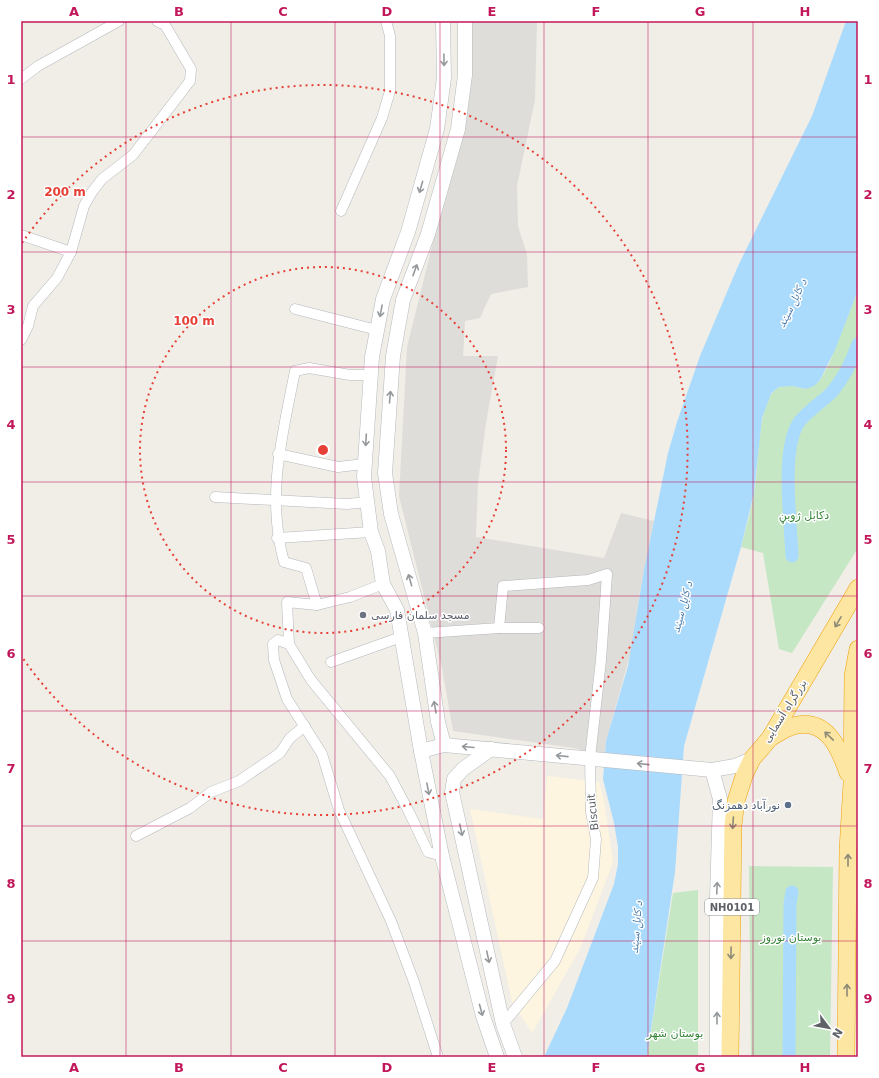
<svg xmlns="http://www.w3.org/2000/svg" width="879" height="1078" viewBox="0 0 879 1078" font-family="'DejaVu Sans','Noto Naskh Arabic',sans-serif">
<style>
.commercial{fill:#fdf5df}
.industrial{fill:#dfddd9}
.green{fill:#c5e7c4}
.water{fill:#aadbfd}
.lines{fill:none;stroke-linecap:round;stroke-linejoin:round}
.canal{stroke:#aadbfd;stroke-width:13}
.minor-casing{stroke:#b4b7bb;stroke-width:11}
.secondary-casing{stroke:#b5b9be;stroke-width:15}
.trunk-casing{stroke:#f1a106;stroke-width:18}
.minor{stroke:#fff;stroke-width:10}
.secondary{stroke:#fff;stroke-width:14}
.trunk{stroke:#fce6a1;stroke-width:17}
.oneway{stroke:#96999c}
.oneway2{stroke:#8d8a78}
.grid{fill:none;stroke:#c2185b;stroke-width:1;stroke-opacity:0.55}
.ring{fill:none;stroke:#e64037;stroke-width:2;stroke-dasharray:2 4}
.worship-dot{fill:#6b7280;stroke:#fff;stroke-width:1.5}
.service-dot{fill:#5c6f8a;stroke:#fff;stroke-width:1.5}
.labels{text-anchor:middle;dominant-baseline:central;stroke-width:3;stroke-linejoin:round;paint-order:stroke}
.shield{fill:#fff;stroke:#8e9195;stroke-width:1}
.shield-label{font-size:10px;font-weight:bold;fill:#5e6267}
.park-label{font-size:11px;fill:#378539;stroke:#fff}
.worship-label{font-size:11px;fill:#5b616d;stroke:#fff;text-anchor:start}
.street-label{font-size:11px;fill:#5e6267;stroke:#fff}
.service-label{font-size:11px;fill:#4e5e75;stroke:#fff;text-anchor:end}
.water-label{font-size:12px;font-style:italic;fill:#4276a7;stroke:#fff}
.centre{fill:#e64037;stroke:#fff;stroke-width:2}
.ring-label{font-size:12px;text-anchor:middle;font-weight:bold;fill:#e64037;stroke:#fff;stroke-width:3;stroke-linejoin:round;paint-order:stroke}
.neatline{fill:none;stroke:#c2185b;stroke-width:1.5}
.grid-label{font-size:13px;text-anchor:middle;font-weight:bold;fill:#c2185b}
</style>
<rect width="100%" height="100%" fill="#f0eee7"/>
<path class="commercial" d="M547,776L599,782L604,800L613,862L580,949L532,1033L512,1002L470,809L543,819Z"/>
<path class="industrial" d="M468,21H537L535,100L517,186L518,226L527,254L528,287L491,294L480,318L465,321L463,356H498L486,423L478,483L476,537L604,558L621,513L654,521L639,598L632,648L606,741L604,757L574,748L453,731L442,668L399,496L407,347L448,182L472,71Z"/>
<g class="green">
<path d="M858,290V548L792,653L779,649L763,553L741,547C746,528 752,507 755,487C759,464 757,404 776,389C783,383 797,387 806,389L820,380L829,364Z"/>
<path d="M749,866L833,867L830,1057H751Z"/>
<path d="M698,890V1057H647L673,893Z"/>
</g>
<path class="water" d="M846,21H858V290L835,350L820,380L814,386L806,389L792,386L779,387L775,390L771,394L762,418L754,493L741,547L684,746L675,872L647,1057H544L567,1008L614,884L618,864V847L614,823L603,779L606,741L628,666L644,570L668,453L677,422L700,356L738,266L812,116Z"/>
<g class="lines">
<g class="canal">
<path d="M792,556C791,524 780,446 800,421C809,410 822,402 832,392C844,378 852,361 858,344"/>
<path d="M789,1057L790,904L792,892"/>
</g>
<g class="minor-casing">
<g id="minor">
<path d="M21,79L38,66L119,21"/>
<path d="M341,211L382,118L390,91V36L386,21"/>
<path d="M21,235L71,252"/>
<path d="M295,309L377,330"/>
<path d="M21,340L28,326L33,306L57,278L71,252L84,206L92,192L102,179L133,155L190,81L191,69L165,25L157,21"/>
<path d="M278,454L338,467L364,464"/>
<path d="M215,497L347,504L368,502"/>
<path d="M277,538L371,532"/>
<path d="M317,605L350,597L383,584"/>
<path d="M499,628L503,586L588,580L607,574L601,660L590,758L591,812L596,839L593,878L555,961L503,1024"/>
<path d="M425,633L499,628H539"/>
<path d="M289,644L287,602L317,605L306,568L284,562C266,496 282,437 295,371L309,368L350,375H371"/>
<path d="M331,662L401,637"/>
<path d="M136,836L190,808L211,792L239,781L280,753L290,738L305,726"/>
<path d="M438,1057L414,982L391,921L339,810L322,754L287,699L274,660L273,644L278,640L289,644L311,680L390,776L409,812L428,852L442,856"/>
</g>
</g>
<g class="secondary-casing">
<g id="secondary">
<path d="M443,21L444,78L437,129L408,232L383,299L372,357L364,477L371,532L378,551L383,584L397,610L421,751L442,856L483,1016L497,1057"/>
<path d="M444,745L438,722L425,633L391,514L385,473L393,356L403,300L428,234L458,129L465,75V21"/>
<path d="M491,749L463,769L454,779L452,792L503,1024L515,1057"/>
<path d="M421,751L444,745L712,770L735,766L752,759"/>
<path d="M712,770L720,799L717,898V1057"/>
</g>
</g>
<g class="trunk-casing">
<g id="trunk">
<path d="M770,738C777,734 785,728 793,726C826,717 839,747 848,773"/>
<path d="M730,1057L733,825L736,801L744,776L752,759L770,738L858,588"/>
<path d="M846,1057L848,850L852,783L853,676L858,649"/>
</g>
</g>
<use href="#minor" class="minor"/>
<use href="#secondary" class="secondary"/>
<use href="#trunk" class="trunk"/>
</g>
<defs><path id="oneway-shaft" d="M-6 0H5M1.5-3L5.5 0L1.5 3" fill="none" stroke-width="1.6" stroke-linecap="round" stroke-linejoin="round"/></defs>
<g class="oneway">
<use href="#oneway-shaft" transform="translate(444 60) rotate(89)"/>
<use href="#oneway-shaft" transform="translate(421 187) rotate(106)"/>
<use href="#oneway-shaft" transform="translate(415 270) rotate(-70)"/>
<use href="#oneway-shaft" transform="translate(381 311) rotate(101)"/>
<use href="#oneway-shaft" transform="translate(390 397) rotate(-85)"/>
<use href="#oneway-shaft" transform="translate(366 440) rotate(93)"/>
<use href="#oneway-shaft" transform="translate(410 580) rotate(-106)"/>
<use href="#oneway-shaft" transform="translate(435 707) rotate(-100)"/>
<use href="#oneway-shaft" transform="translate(468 747) rotate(-175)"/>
<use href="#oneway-shaft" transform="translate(562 756) rotate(-174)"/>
<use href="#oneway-shaft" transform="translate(643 764) rotate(-174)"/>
<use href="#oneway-shaft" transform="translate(428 789) rotate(79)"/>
<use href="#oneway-shaft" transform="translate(461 830) rotate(78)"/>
<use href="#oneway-shaft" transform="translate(717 888) rotate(-88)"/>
<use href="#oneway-shaft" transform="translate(488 957) rotate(78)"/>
<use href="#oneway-shaft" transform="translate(481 1010) rotate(75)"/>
<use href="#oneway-shaft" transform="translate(717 1018) rotate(-90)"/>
</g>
<g class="oneway2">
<use href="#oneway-shaft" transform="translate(838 622) rotate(120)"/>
<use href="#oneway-shaft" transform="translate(829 736) rotate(-136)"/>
<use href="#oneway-shaft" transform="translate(733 823) rotate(94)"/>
<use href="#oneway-shaft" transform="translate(848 860) rotate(-90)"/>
<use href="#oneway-shaft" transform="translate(731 953) rotate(91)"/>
<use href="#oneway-shaft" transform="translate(847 990) rotate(-90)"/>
</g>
<path class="grid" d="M126,21V1057M231,21V1057M335,21V1057M440,21V1057M544,21V1057M648,21V1057M753,21V1057M21,137H858M21,252H858M21,367H858M21,482H858M21,596H858M21,711H858M21,826H858M21,941H858"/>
<g class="ring">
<circle cx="323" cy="450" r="183"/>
<path d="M22 243A365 365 0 1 1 22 657"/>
</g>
<circle class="worship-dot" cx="363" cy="615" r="4"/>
<circle class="service-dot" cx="788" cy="805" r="4"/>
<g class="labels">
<rect class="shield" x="705" y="899" width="54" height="16" rx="3"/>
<g class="shield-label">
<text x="732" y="907">NH0101</text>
</g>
<g class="park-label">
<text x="804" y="515">دکابل ژوبڼ</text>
<text x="791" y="937">بوستان نوروز</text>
<text x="675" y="1033">بوستان شهر</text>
</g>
<g class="worship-label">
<text x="371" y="615">مسجد سلمان فارسی</text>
</g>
<g class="street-label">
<text transform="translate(785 711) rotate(-58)">بزرگراه آسمایی</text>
<text transform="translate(593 812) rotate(-96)">Biscuit</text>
</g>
<g class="service-label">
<text x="780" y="805">نورآباد دهمزنگ</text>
</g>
<g class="water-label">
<text transform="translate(792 303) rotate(-64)">د کابل سيند</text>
<text transform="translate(682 607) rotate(-75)">د کابل سيند</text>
<text transform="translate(636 927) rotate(-85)">د کابل سيند</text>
</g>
</g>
<circle cx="323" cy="450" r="6" class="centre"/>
<g class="ring-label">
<text x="65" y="196">200 m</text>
<text x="194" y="325">100 m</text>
</g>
<rect width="879" height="1078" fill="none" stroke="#ffffff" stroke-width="44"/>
<g transform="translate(829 1028) rotate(122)" stroke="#ffffff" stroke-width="3" paint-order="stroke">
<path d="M0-3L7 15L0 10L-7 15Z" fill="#5e6267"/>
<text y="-6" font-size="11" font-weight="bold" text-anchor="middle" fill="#5e6267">N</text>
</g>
<rect x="22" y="22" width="835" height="1034" class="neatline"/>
<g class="grid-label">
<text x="74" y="16">A</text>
<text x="179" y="16">B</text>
<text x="283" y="16">C</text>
<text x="387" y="16">D</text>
<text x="492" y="16">E</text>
<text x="596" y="16">F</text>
<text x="700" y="16">G</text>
<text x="805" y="16">H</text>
<text x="11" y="84">1</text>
<text x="868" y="84">1</text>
<text x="11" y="199">2</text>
<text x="868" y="199">2</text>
<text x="11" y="314">3</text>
<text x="868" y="314">3</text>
<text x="11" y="429">4</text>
<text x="868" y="429">4</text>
<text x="11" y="544">5</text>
<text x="868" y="544">5</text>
<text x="11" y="658">6</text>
<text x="868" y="658">6</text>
<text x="11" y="773">7</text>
<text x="868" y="773">7</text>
<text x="11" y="888">8</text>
<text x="868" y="888">8</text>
<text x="11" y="1003">9</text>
<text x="868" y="1003">9</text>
<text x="74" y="1072">A</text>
<text x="179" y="1072">B</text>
<text x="283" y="1072">C</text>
<text x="387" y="1072">D</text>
<text x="492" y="1072">E</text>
<text x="596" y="1072">F</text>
<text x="700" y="1072">G</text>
<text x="805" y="1072">H</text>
</g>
</svg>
